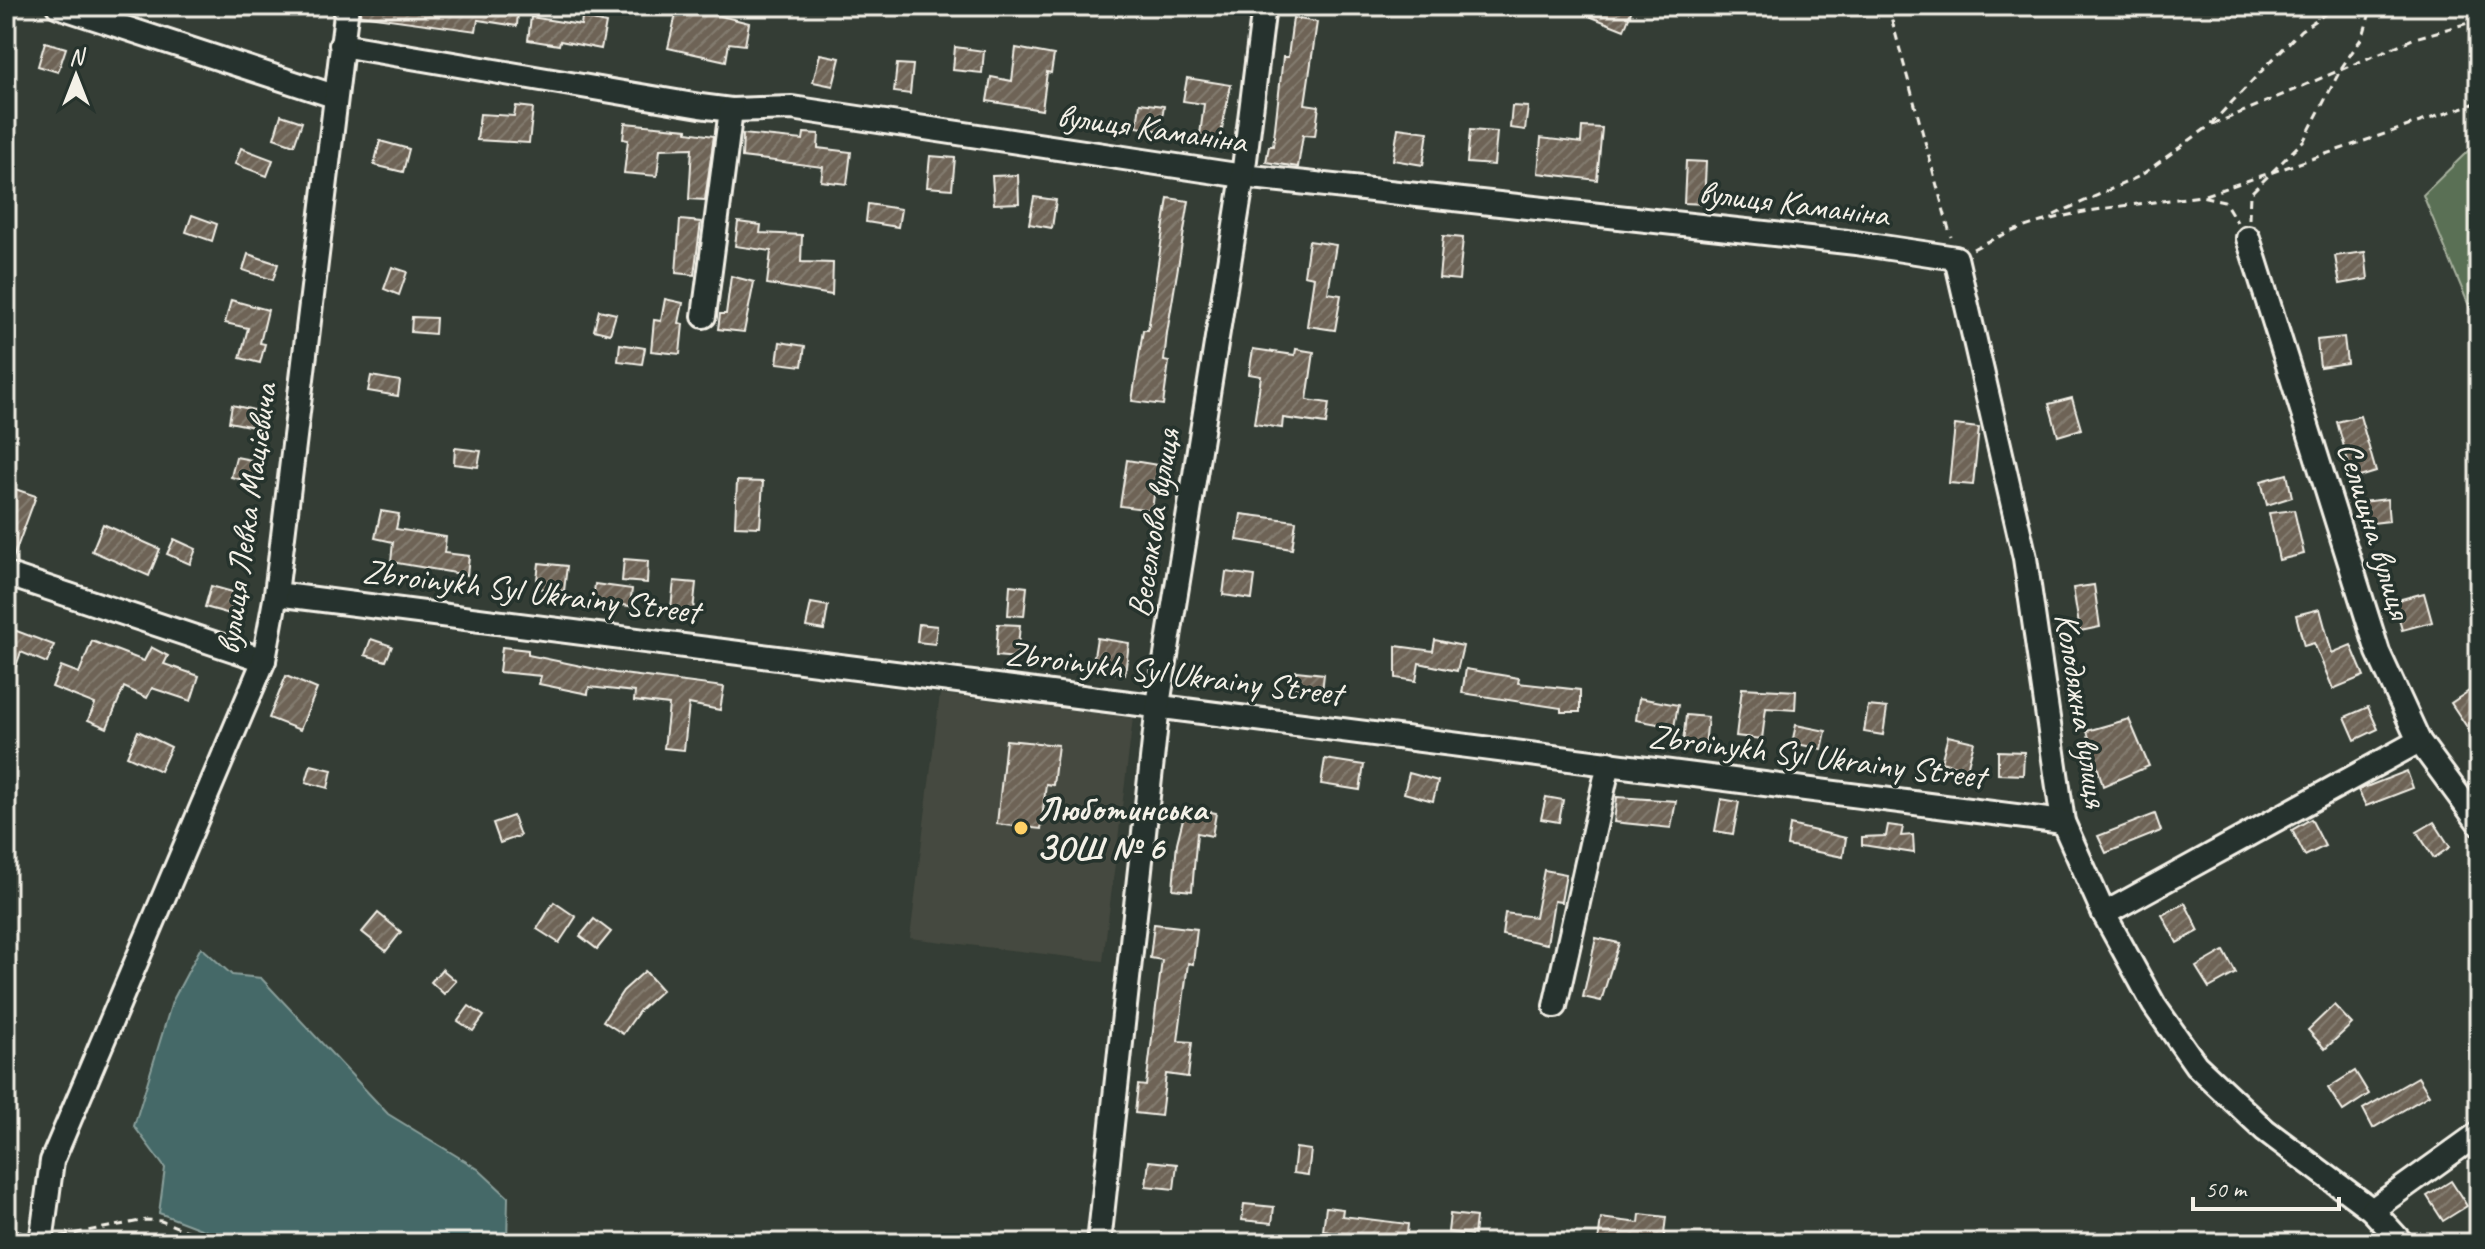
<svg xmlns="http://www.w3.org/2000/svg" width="2485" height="1249" viewBox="0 0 2485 1249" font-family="Caveat,sans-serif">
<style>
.built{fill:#45493f}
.garden{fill:#5a7054;stroke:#a7b09e;stroke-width:2}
.water{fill:#446967;stroke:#8a9f9b;stroke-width:2}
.building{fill:url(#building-hatch);stroke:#f4f1e8;stroke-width:2}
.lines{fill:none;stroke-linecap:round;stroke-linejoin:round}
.street-casing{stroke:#f4f1e8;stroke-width:28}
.path{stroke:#f4f1e8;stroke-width:3;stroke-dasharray:8 6;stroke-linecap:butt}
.street{stroke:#26332d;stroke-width:22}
.poi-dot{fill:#ffd166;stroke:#26332d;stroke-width:3}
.labels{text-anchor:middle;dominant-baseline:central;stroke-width:7;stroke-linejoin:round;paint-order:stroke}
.street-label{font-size:34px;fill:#f4f1e8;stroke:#26332d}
.poi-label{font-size:34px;font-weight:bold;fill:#f4f1e8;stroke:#26332d;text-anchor:start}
</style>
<defs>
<pattern id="building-hatch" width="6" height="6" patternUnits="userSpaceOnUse" patternTransform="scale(2)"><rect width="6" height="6" fill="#6e6457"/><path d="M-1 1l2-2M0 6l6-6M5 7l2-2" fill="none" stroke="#837b6f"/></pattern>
</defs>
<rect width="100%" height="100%" fill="#343d35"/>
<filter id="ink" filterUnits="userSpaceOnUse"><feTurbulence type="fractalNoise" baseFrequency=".0125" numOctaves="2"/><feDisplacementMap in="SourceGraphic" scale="16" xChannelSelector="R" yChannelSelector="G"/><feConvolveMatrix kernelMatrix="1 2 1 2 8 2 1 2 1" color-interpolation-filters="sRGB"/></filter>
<g filter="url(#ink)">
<path class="built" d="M940,694L1133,718L1103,961L910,938Z"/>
<path class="garden" d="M2479,145V330L2423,195L2472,147Z"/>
<path class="water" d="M201,947L232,975L261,978L388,1114L478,1169L508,1197L507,1243H238L159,1213L165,1168L134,1126L172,1002Z"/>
<g class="building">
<path d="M361,6H481L518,11L517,26L478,20L476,31L360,15Z"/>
<path d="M678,6H710L709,13L749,23L745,45L729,43L726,61L668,48Z"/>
<path d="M1564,6H1624L1632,9L1624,30Z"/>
<path d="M531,17L581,25L582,18L606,23L601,49L560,41L559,45L528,40Z"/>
<path d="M1293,18L1317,22L1305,104L1319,106L1315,136L1303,135L1298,167L1266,162L1269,146H1273L1283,57H1288Z"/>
<path d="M45,42L66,48L58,72L38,66Z"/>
<path d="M955,47L984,51L982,73L953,70Z"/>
<path d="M1016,48L1054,55L1051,73L1047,72L1042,110L987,101L991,77L1012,81Z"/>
<path d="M820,54L840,58L833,86L813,82Z"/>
<path d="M897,64L913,65L910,94L894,92Z"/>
<path d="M1187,78L1231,85L1220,138L1200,135L1204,104L1183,101Z"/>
<path d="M1140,103L1164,106L1160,131L1137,127Z"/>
<path d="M516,106L533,108L529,143L477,140L480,114L514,116Z"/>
<path d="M1512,106L1528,107L1525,130L1510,128Z"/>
<path d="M281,115L302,122L294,145L274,138Z"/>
<path d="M625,123L687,129V132L714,136L705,200L689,199L692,148L660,149L657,176L624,173L628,140L623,139Z"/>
<path d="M1582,127L1602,128L1597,180L1538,173L1541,138L1581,143Z"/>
<path d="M1398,128L1428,132L1423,165L1393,160Z"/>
<path d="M1470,130L1497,132L1494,165L1467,163Z"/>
<path d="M804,133L819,134L818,148L851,152L847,184L821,181L823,167L742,157L743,134L803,140Z"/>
<path d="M380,141L409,149L403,172L374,165Z"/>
<path d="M241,148L273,160L267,176L235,164Z"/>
<path d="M930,156L955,158L952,189L927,187Z"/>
<path d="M1686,161L1706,162L1704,204L1684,203Z"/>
<path d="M1018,175L1019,203L994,204L992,176Z"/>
<path d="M1034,197L1056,200L1052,228L1029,224Z"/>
<path d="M1168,198L1189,201L1167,333L1164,361L1169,362L1163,405L1132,401L1143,330H1148Z"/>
<path d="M868,204L901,209L898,227L866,222Z"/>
<path d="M192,215L217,224L212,241L186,232Z"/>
<path d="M680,220L701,222L694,275L676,273Z"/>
<path d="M738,222L761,225L760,233L802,235L801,262L833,263L832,295L767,284L771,251L735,246Z"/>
<path d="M1443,236L1463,238L1459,280L1439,278Z"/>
<path d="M1309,241L1336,245L1328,293L1341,295L1335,330L1307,326L1314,277L1304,275Z"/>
<path d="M2365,252L2368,279L2340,284L2335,256Z"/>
<path d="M248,254L278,264L273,280L243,270Z"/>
<path d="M392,267L407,272L399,295L384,289Z"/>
<path d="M731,276L754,282L744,332L718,329L720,314H726Z"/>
<path d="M665,299L683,303L679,323L683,324L680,354L651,351L654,320L661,321Z"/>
<path d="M231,300L268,310L260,343L265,344L260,363L240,358L248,328L225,323Z"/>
<path d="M599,310L616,314L610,334L594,330Z"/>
<path d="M412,317L436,318L435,334L411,332Z"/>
<path d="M2344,337L2347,363L2320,367L2317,340Z"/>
<path d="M780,342L805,346L802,366L777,363Z"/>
<path d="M620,344L645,348L642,364L618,361Z"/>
<path d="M1253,349L1295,355L1296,349L1314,352L1307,400L1329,403L1326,424L1283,418L1282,428L1254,424L1261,376L1249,374Z"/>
<path d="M371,376L400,381L398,396L368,391Z"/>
<path d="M2072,398L2081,429L2058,436L2049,404Z"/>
<path d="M232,405L263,412L259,428L229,422Z"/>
<path d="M2360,416L2376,472L2353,479L2337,422Z"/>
<path d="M1955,425L1979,428L1973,485L1949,483Z"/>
<path d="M455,448L481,451L478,467L454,464Z"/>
<path d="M236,457L257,461L252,482L231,477Z"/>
<path d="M1127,460L1158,465L1152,510L1120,506Z"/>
<path d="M2287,474L2292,497L2267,505L2261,481Z"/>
<path d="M737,481L763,482L760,527L735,526Z"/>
<path d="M6,486L36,496L12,561L6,560Z"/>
<path d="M2387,499L2389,521L2364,524L2362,502Z"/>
<path d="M2294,510L2304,554L2279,560L2269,513Z"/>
<path d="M381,511L399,514L396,529L446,537L444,553L469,556L467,575L391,562L393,542L375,538Z"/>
<path d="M1241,514L1296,521L1292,549L1237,540Z"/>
<path d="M103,524L160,549L149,576L92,551Z"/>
<path d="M174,539L196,549L190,564L167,554Z"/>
<path d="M624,559L648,561L647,583L622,581Z"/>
<path d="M539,563L567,566L564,591L536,588Z"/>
<path d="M1226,572L1255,576L1252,599L1223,595Z"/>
<path d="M674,581L696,583L693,611L671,608Z"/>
<path d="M595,584L632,589L630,606L593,601Z"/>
<path d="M1010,585L1027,587L1024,616L1008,615Z"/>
<path d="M2094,585L2100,627L2080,631L2073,588Z"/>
<path d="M211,586L236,593L230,614L205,607Z"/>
<path d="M2424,593L2432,622L2402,630L2394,601Z"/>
<path d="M811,603L828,606L824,630L806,627Z"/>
<path d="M2320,609L2332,653L2351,645L2364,676L2333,689L2314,643L2304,646L2296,615Z"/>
<path d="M919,624L937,626L935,644L917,642Z"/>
<path d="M998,624L1020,625L1017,658L996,656Z"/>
<path d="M6,627L54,645L47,663L21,652L8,688Z"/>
<path d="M1097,638L1129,643L1125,674L1092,669Z"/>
<path d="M371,639L392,646L386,661L365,655Z"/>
<path d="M1435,640L1463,646L1457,671L1419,663L1416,681L1396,678V646L1433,651Z"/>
<path d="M92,641L144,661L151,647L168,656L164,664L199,676L191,701L152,688L147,698L124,687L107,728L88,720L95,704L52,687L61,666L79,673Z"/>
<path d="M502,647L528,650V655L615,673L724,687L720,710L689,704L684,750L664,748L669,705L634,701L635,692L589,687L588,694L539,684L541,676L499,672Z"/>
<path d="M1466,669L1519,678L1518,683L1580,690V712H1561V708L1462,693Z"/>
<path d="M1296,671L1324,674L1322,692L1294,689Z"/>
<path d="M286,676L317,689L300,730L269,718Z"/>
<path d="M1742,688L1796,691L1795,710L1766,708L1762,739L1736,736Z"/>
<path d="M2472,689L2479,698V745L2451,703Z"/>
<path d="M1639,698L1678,705L1674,727L1636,720Z"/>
<path d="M1868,706L1887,708L1883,735L1864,732Z"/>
<path d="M2368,707L2378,729L2355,740L2345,717Z"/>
<path d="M1686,715L1708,717L1705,746L1683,744Z"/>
<path d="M2129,719L2149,766L2103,786L2087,731Z"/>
<path d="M1796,725L1826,731L1822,749L1792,743Z"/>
<path d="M138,731L171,747L160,771L127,756Z"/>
<path d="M1948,736L1974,742L1967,769L1941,762Z"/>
<path d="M1006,740L1058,745L1053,785L1046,784L1041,829L997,824Z"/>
<path d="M1998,751L2024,752L2023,775L1998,774Z"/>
<path d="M1325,759L1364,765L1360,790L1321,784Z"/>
<path d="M311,765L332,770L328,788L306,782Z"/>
<path d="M2407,771L2413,788L2366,806L2358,790Z"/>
<path d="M1409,773L1438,781L1433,801L1404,793Z"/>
<path d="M1546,797L1563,800L1559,822L1541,819Z"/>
<path d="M1617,797L1676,801L1671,828L1614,822Z"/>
<path d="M1721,799L1739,802L1733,834L1715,831Z"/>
<path d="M1186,807L1216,813L1212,836L1197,833L1192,891L1173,889L1177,843Z"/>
<path d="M2155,814L2161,831L2106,853L2098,836Z"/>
<path d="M513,816L520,836L500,843L493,823Z"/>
<path d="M2311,819L2325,846L2305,856L2292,830Z"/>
<path d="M2434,822L2450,847L2434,858L2417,832Z"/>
<path d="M1790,825L1846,838L1843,857L1787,846Z"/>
<path d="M1888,825L1903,827L1901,836L1913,835L1914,853L1862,845V837L1886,836Z"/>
<path d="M1544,870L1566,874L1561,902L1554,901L1547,944L1502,935L1505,913L1535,917Z"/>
<path d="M554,902L576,917L559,943L537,929Z"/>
<path d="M2185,903L2199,931L2177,943L2162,915Z"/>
<path d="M378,913L401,932L386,951L362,932Z"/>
<path d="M594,919L611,932L597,949L580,936Z"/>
<path d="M1154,924L1197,929L1193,964L1188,963L1178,1041L1192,1042L1188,1077L1166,1074L1161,1116L1135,1113L1138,1085L1146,1086L1162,960L1150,958Z"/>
<path d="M1596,938L1619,943L1601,1001L1583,997Z"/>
<path d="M2224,951L2236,973L2209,988L2196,967Z"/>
<path d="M442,969L456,981L444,994L431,982Z"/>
<path d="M645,971L662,990L640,1010L623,1034L603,1021L623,991Z"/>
<path d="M2334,1005L2352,1024L2325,1049L2308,1030Z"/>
<path d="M469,1006L484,1016L473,1031L458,1021Z"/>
<path d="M2355,1071L2369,1094L2343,1111L2328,1088Z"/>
<path d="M2418,1077L2429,1095L2373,1128L2363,1109Z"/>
<path d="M1296,1148L1311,1150L1308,1175L1293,1173Z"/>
<path d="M1149,1161L1177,1164L1174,1189L1146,1186Z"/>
<path d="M2451,1181L2467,1206L2443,1221L2427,1196Z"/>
<path d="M1244,1204L1274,1207L1272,1223L1242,1220Z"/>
<path d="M1326,1207L1343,1209L1342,1216L1408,1224L1406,1243H1367L1368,1237L1323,1231Z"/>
<path d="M1450,1214L1476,1217L1474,1235L1448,1232Z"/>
<path d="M1640,1214L1666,1217L1663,1243H1598L1601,1218L1639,1223Z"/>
</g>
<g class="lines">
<g class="street-casing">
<g id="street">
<path d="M58,6L334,96"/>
<path d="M341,45L700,106L731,110L792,108L1243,176L1856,243L1956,258L2025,558L2063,822L2104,914L2154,1005L2196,1065L2265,1130L2372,1210L2402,1243"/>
<path d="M2248,238L2378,652L2419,741L2479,823"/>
<path d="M704,316L731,110"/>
<path d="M6,574L264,660"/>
<path d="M276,594L2063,822"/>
<path d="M2104,914L2419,741"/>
<path d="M1555,1006L1609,763"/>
<path d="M2372,1210L2479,1133"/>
<path d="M6,1240L14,1243"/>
<path d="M41,1243L52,1161L264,660L276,594L347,6"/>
<path d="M1099,1243L1158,705L1243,176L1264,6"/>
</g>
</g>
<g class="path">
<path d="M1888,6L1951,237"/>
<path d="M2212,125L2415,38L2479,20"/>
<path d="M2205,195L2479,102"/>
<path d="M2054,215L2140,176L2208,127L2301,30L2337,6"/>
<path d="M2249,219L2250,194L2304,140L2342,67L2363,36L2372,6"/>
<path d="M1973,249C2047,210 2120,207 2201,196L2224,201L2237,222"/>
<path d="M61,1236L146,1220L161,1221L219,1243"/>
<path d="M1066,1243L1079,1233"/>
</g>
<use href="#street" class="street"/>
</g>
</g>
<circle class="poi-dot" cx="1021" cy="828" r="8"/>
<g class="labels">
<g class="street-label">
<text transform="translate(1152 128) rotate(8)">вулиця Каманіна</text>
<text transform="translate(1794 203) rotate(7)">вулиця Каманіна</text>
<text transform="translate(246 519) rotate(-82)">вулиця Левка Мацієвича</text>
<text transform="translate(1153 523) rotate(-81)">Веселкова вулиця</text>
<text transform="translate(2375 530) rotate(73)">Селищна вулиця</text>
<text transform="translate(531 591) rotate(7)">Zbroinykh Syl Ukrainy Street</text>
<text transform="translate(1174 673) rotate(7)">Zbroinykh Syl Ukrainy Street</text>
<text transform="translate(2082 710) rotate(81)">Колодяжна вулиця</text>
<text transform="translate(1817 756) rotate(7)">Zbroinykh Syl Ukrainy Street</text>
</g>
<g class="poi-label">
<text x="1037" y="808">Люботинська<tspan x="1037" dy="39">ЗОШ № 6</tspan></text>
</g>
</g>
<rect width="2485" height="1249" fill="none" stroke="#26332d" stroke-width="32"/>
<rect x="16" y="16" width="2453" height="1217" fill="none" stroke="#f4f1e8" stroke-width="3" filter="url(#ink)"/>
<g transform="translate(76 76)" stroke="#26332d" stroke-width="6" paint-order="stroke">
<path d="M0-6L14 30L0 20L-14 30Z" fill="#f4f1e8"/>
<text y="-12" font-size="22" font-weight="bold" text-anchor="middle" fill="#f4f1e8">N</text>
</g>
<path d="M2193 1197v12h146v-12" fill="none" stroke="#f4f1e8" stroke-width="4"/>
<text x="2205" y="1197" font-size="24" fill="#f4f1e8" stroke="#26332d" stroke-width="6" paint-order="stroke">50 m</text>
</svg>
